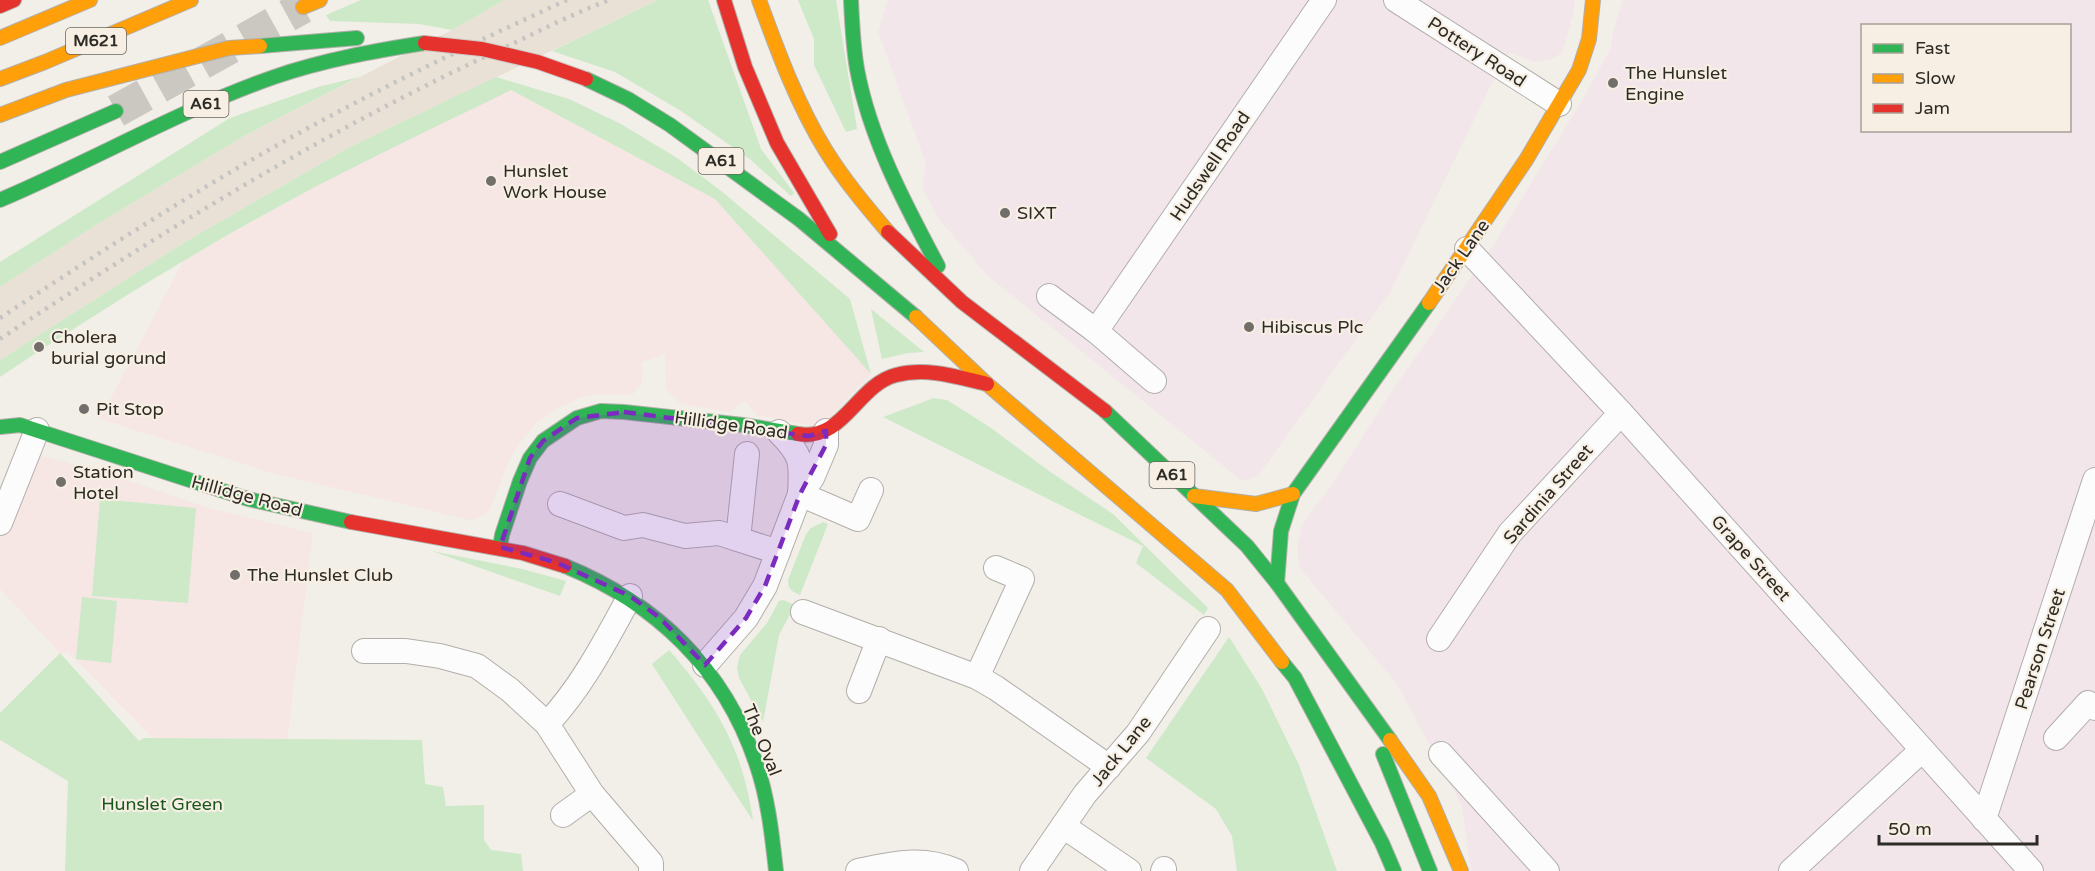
<svg xmlns="http://www.w3.org/2000/svg" width="2095" height="871" viewBox="0 0 2095 871" font-family="'Varela Round',sans-serif">
<style>
.commercial{fill:#f6e6e4}
.industrial{fill:#f3e6eb;fill-rule:evenodd}
.built{fill:#e9e1d5}
.green{fill:#cde9c8}
.lines{fill:none;stroke-linecap:round;stroke-linejoin:round}
.highway-tunnel{stroke:#cbc7c1;stroke-width:33;stroke-dasharray:33 16;stroke-linecap:butt}
.street-casing{stroke:#b2afaa;stroke-width:26}
.fast-casing{stroke:#b2afaa;stroke-width:16}
.slow-casing{stroke:#b2afaa;stroke-width:16}
.jam-casing{stroke:#b2afaa;stroke-width:16}
.street{stroke:#fdfcfc;stroke-width:24}
.fast{stroke:#30b455;stroke-width:14}
.slow{stroke:#ff9f0a;stroke-width:14}
.jam{stroke:#e5322d;stroke-width:14}
.rail{stroke:#c5c4c2;stroke-width:4.5;stroke-dasharray:3 6;stroke-linecap:butt}
.jam-bridge-casing{stroke:#cccac7;stroke-width:16;stroke-linecap:butt}
.jam-bridge{stroke:#e5322d;stroke-width:14}
.marked{fill:#7b2cbf;fill-opacity:0.2;stroke:#7b2cbf;stroke-width:4.5;stroke-dasharray:12 8;stroke-linejoin:round}
.poi-dot{fill:#726f6a;stroke:#f7efe3;stroke-width:2}
.labels{text-anchor:middle;dominant-baseline:central;stroke-width:4.5;stroke-linejoin:round;paint-order:stroke}
.shield{fill:#f7efe3;stroke:#6a665f;stroke-width:1.5}
.shield-label{font-size:16px;font-weight:bold;fill:#2d2b26}
.street-label{font-size:18px;fill:#2d2b26;stroke:#f7efe3}
.poi-label{font-size:18px;fill:#2d2b26;stroke:#f7efe3;text-anchor:start}
.park-label{font-size:18px;fill:#17581d;stroke:#f7efe3}
</style>
<rect width="100%" height="100%" fill="#f2eee8"/>
<g class="commercial">
<path d="M511,90L715,199L871,374L819,427L757,415L745,401L730,412L681,404L666,389L665,355L641,362L642,375L641,383L632,395L600,394L579,398L558,408L538,422L521,441L508,462L490,510L481,517L470,520L276,474L100,419L184,260L316,186L455,116Z"/>
<path d="M28,452L105,473L212,509L313,533L287,739L153,738L68,652L60,653L0,589V523Z"/>
</g>
<g class="industrial">
<path d="M888,0H1575L1573,15L1562,53L1551,59L1535,62L1510,53L1491,85L1390,292L1258,476L1242,481L988,276L939,219L922,188L926,164L878,32Z"/>
<path d="M1623,0H2095V871H1471L1462,806L1397,684L1299,567L1297,545L1303,523L1333,483L1390,394L1494,244L1581,102L1611,48L1613,31ZM1862,26H2070V130H1862Z"/>
</g>
<path class="built" d="M504,0H658L350,147L185,242L0,360V287L99,223L244,136L452,30Z"/>
<g class="green">
<path d="M361,0H504L452,30L419,24L330,21L326,15Z"/>
<path d="M658,0H708L761,149L794,193L791,196L751,160L681,111L615,72L552,51Z"/>
<path d="M798,0H836L857,129L846,132L814,65V39Z"/>
<path d="M359,77L244,136L99,223L0,287V262L230,118L318,87Z"/>
<path d="M496,77L569,99L621,124L677,158L720,190L850,299L871,374L715,199L511,90C446,122 380,153 315,187C207,244 102,309 0,377V360L185,242L350,147Z"/>
<path d="M871,309L924,352L908,353L882,359Z"/>
<path d="M934,398L947,400L991,428L1049,471L1113,514L1208,608L1204,615L1136,563L1143,546L883,417Z"/>
<path d="M100,499L196,508L188,603L92,596Z"/>
<path d="M823,522L828,524L800,595C792,591 788,590 788,580L806,534L811,528Z"/>
<path d="M432,551L522,569L566,581L560,596Z"/>
<path d="M82,597L117,601L111,663L76,659Z"/>
<path d="M783,600L795,605L779,635L763,722L739,678L737,667L740,655L767,623L779,601Z"/>
<path d="M1229,637L1262,689L1299,765L1337,871H1237L1232,836L1216,809L1146,758Z"/>
<path d="M669,650C716,704 743,749 753,821L652,664Z"/>
<path d="M60,653L139,741L144,738L422,740L425,784L443,787L446,806L484,805V840L491,850L521,854L523,871H65L68,781L0,740V713Z"/>
</g>
<g class="lines">
<path class="highway-tunnel" d="M116,111L303,7"/>
<g class="street-casing">
<g id="street">
<path d="M1396,0L1559,104"/>
<path d="M1467,249L1621,413L2031,871"/>
<path d="M1049,296L1096,331L1154,381"/>
<path d="M1096,331L1324,0"/>
<path d="M779,432C802,455 802,462 800,494"/>
<path d="M800,494L858,519L871,490"/>
<path d="M560,504L624,528L643,525L685,536L719,533L778,552"/>
<path d="M0,523L37,430"/>
<path d="M738,539L747,454"/>
<path d="M803,612L977,677L996,688L1109,767"/>
<path d="M1439,639L1510,533L1621,413"/>
<path d="M364,651H406L440,656L477,666L510,690L547,724L592,794L651,863V871"/>
<path d="M705,665L746,618L765,586L800,494L812,478L826,445V431"/>
<path d="M977,677L1022,579L996,568"/>
<path d="M859,691L879,639"/>
<path d="M547,724C582,687 606,640 630,596"/>
<path d="M2056,738L2088,703L2095,708"/>
<path d="M1441,754L1547,871"/>
<path d="M563,815L592,794"/>
<path d="M1984,819L2095,480"/>
<path d="M1063,826L1129,871"/>
<path d="M858,871C894,864 921,856 956,871"/>
<path d="M1032,871L1085,794L1138,733L1208,629"/>
<path d="M1163,871L1164,869"/>
<path d="M1791,871L1922,750"/>
</g>
</g>
<g class="fast-casing">
<g id="fast">
<path d="M851,0C852,23 853,46 857,69C870,139 905,204 938,266"/>
<path d="M260,46L357,38"/>
<path d="M586,79L628,99L670,125L799,219L916,317"/>
<path d="M0,162L116,111"/>
<path d="M0,200C92,161 180,110 274,77C323,60 374,51 425,43"/>
<path d="M1105,411L1247,546L1277,583L1390,740"/>
<path d="M0,427L20,425L248,499L351,522"/>
<path d="M500,547L502,535L520,481L530,458L543,441L577,418L601,411L624,412L743,425L798,434"/>
<path d="M565,566C656,603 724,668 756,763C768,797 772,835 776,871"/>
<path d="M1277,583L1281,531L1293,494L1429,303"/>
<path d="M1282,662L1295,678L1382,843L1394,871"/>
<path d="M1383,754L1430,871"/>
</g>
</g>
<g class="slow-casing">
<g id="slow">
<path d="M759,0C778,52 797,104 826,151C844,180 866,206 888,232"/>
<path d="M303,7L320,0"/>
<path d="M0,38L90,0"/>
<path d="M0,79L45,62L191,0"/>
<path d="M0,115L66,90L229,48L260,46"/>
<path d="M1429,303L1526,160L1579,70L1589,39L1593,0"/>
<path d="M916,317L987,384L1227,590L1282,662"/>
<path d="M1194,496L1256,504L1293,494"/>
<path d="M1390,740L1429,796L1461,871"/>
</g>
</g>
<g class="jam-casing">
<g id="jam">
<path d="M724,0L745,67L777,143L830,234"/>
<path d="M0,6L14,0"/>
<path d="M888,232L962,302L1105,411"/>
<path d="M798,434C843,442 857,385 896,375C927,367 957,377 987,384"/>
<path d="M351,522L523,553L565,566"/>
</g>
</g>
<use href="#street" class="street"/>
<use href="#fast" class="fast"/>
<use href="#slow" class="slow"/>
<use href="#jam" class="jam"/>
<g class="rail">
<path d="M0,318C94,256 191,193 290,138C380,88 473,43 567,0"/>
<path d="M0,339C164,230 332,127 510,45C543,29 575,13 609,0"/>
</g>
<g class="jam-bridge-casing">
<path id="jam-bridge" d="M425,43L482,49L538,62L586,79"/>
</g>
<use href="#jam-bridge" class="jam-bridge"/>
</g>
<path class="marked" d="M624,412L809,436L826,431V445L800,494L765,586L746,618L705,665L660,618L630,596L555,562L500,547L530,458L543,441L577,418Z"/>
<g class="poi-dot">
<circle cx="1613" cy="83" r="6"/>
<circle cx="491" cy="181" r="6"/>
<circle cx="1005" cy="213" r="6"/>
<circle cx="1249" cy="327" r="6"/>
<circle cx="39" cy="347" r="6"/>
<circle cx="84" cy="409" r="6"/>
<circle cx="61" cy="482" r="6"/>
<circle cx="235" cy="575" r="6"/>
</g>
<g class="labels">
<g class="shield">
<rect x="66" y="28" width="60" height="26" rx="4.5"/>
<rect x="183.5" y="91" width="45" height="26" rx="4.5"/>
<rect x="698.5" y="148" width="45" height="26" rx="4.5"/>
<rect x="1149.5" y="462" width="45" height="26" rx="4.5"/>
</g>
<g class="shield-label">
<text x="96" y="41">M621</text>
<text x="206" y="104">A61</text>
<text x="721" y="161">A61</text>
<text x="1172" y="475">A61</text>
</g>
<g class="street-label">
<text transform="translate(1477 52) rotate(33)">Pottery Road</text>
<text transform="translate(1210 166) rotate(-56)">Hudswell Road</text>
<text transform="translate(1461 256) rotate(-55)">Jack Lane</text>
<text transform="translate(731 425) rotate(8)">Hillidge Road</text>
<text transform="translate(1548 494) rotate(-49)">Sardinia Street</text>
<text transform="translate(247 496) rotate(15)">Hillidge Road</text>
<text transform="translate(1751 558) rotate(48)">Grape Street</text>
<text transform="translate(2040 649) rotate(-72)">Pearson Street</text>
<text transform="translate(762 740) rotate(68)">The Oval</text>
<text transform="translate(1121 751) rotate(-51)">Jack Lane</text>
</g>
<g class="poi-label">
<text x="1625" y="73">The Hunslet<tspan x="1625" dy="21">Engine</tspan></text>
<text x="503" y="171">Hunslet<tspan x="503" dy="21">Work House</tspan></text>
<text x="1017" y="213">SIXT</text>
<text x="1261" y="327">Hibiscus Plc</text>
<text x="51" y="337">Cholera<tspan x="51" dy="21">burial gorund</tspan></text>
<text x="96" y="409">Pit Stop</text>
<text x="73" y="472">Station<tspan x="73" dy="21">Hotel</tspan></text>
<text x="247" y="575">The Hunslet Club</text>
</g>
<g class="park-label">
<text x="162" y="804">Hunslet Green</text>
</g>
</g>
<rect x="1861" y="24" width="210" height="108" fill="#f7efe3" stroke="#a6a197" stroke-width="1.5"/>
<rect x="1873" y="44" width="30" height="9" fill="#30b455" stroke="#a6a197" stroke-width="1.5"/>
<text x="1915" y="54" font-size="18" fill="#2d2b26">Fast</text>
<rect x="1873" y="74" width="30" height="9" fill="#ff9f0a" stroke="#a6a197" stroke-width="1.5"/>
<text x="1915" y="84" font-size="18" fill="#2d2b26">Slow</text>
<rect x="1873" y="104" width="30" height="9" fill="#e5322d" stroke="#a6a197" stroke-width="1.5"/>
<text x="1915" y="114" font-size="18" fill="#2d2b26">Jam</text>
<path d="M1879 835v9h158v-9" fill="none" stroke="#2d2b26" stroke-width="3"/>
<text x="1888" y="835" font-size="18" fill="#2d2b26" stroke="#f7efe3" stroke-width="4.5" paint-order="stroke">50 m</text>
</svg>
